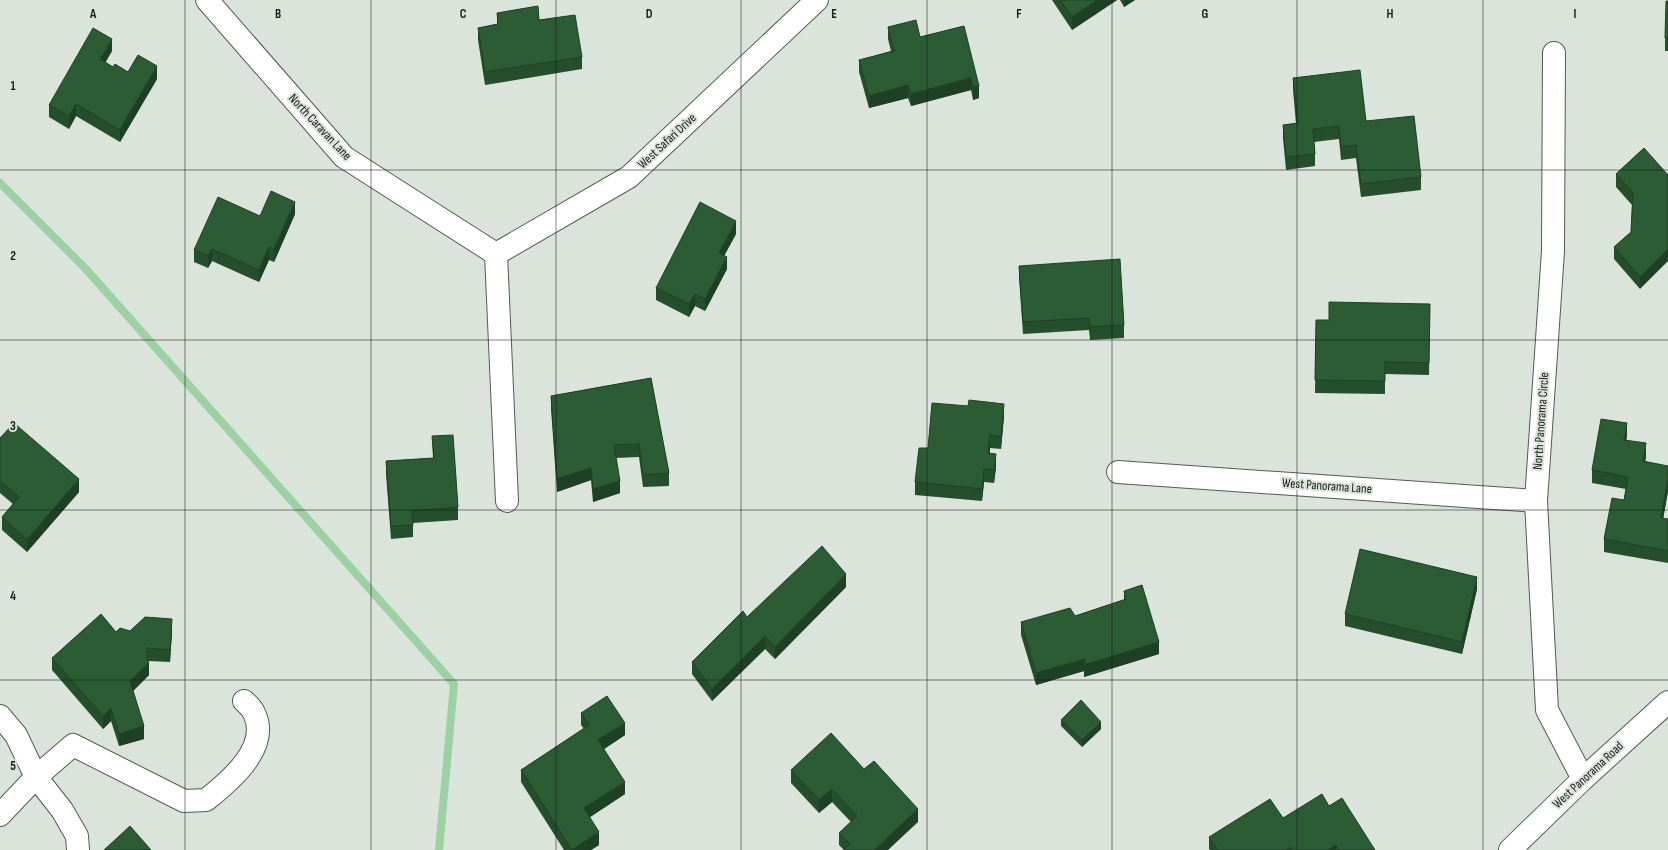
<svg xmlns="http://www.w3.org/2000/svg" width="1668" height="850" viewBox="0 0 1668 850" font-family="'Sofia Sans Condensed',sans-serif">
<style>
.lines{fill:none;stroke-linecap:round;stroke-linejoin:round}
.stream{stroke:#9cd1a1;stroke-width:8}
.minor-casing{stroke:#535b53;stroke-width:24}
.minor{stroke:#fff;stroke-width:22}
.wall{fill:#254f2c}
.shaded-wall{fill:#1e4024}
.building{fill:#2b5c33;stroke:#1e4024}
.grid{fill:none;stroke:#171b18;stroke-width:1;stroke-opacity:0.55}
.labels{text-anchor:middle;dominant-baseline:central;stroke-width:4;stroke-linejoin:round;paint-order:stroke}
.street-label{font-size:13px;fill:#171b18;stroke:#dae4db}
.grid-label{font-size:13px;text-anchor:middle;font-weight:bold;fill:#171b18;stroke:#dae4db;stroke-width:4;stroke-linejoin:round;paint-order:stroke}
</style>
<rect width="100%" height="100%" fill="#dae4db"/>
<g class="lines">
<path class="stream" d="M0,183L85,268L454,684L439,850"/>
<g class="minor-casing">
<g id="minor">
<path d="M207,0L344,157L496,254"/>
<path d="M1554,53L1553,251L1536,501L1547,710L1583,779"/>
<path d="M496,254L629,177L817,0"/>
<path d="M496,254L507,501"/>
<path d="M1118,472L1536,501"/>
<path d="M0,716L16,735L36,777L62,810L77,836L78,850"/>
<path d="M0,815L36,777L73,745L184,801L206,800C230,781 271,747 254,713C252,708 247,704 244,701"/>
<path d="M1510,850L1583,779L1668,702"/>
</g>
</g>
<use href="#minor" class="minor"/>
</g>
<g class="wall">
<path d="M1052,0H1117L1072,30Z"/>
<path d="M1120,0H1135L1124,7Z"/>
<path d="M1668,1V51H1665V38Z"/>
<path d="M497,13L539,20L582,57V69L485,85L478,40V28L497,24Z"/>
<path d="M964,26L979,98L973,100L971,90L911,106L908,98L869,108L859,72V60L891,51L888,39V27L920,37Z"/>
<path d="M112,51L105,62L113,67L128,72L157,79L120,142L76,116L69,129L49,117V105Z"/>
<path d="M1293,78L1366,121L1421,177V190L1361,197L1356,158L1341,160L1339,139L1314,142L1315,154V166L1286,170L1283,138V125L1296,124L1293,90Z"/>
<path d="M1644,148L1640,289L1614,259V247L1631,232L1632,205L1616,187V174Z"/>
<path d="M295,214L274,262L269,260L259,282L212,261L208,268L194,262V250L260,216Z"/>
<path d="M736,234L724,256L727,269L705,311L695,306L689,317L656,300V288Z"/>
<path d="M1019,266L1124,325V338L1090,340L1089,330L1023,334L1019,278Z"/>
<path d="M1430,304L1429,375L1385,374V394L1315,393L1316,320H1329Z"/>
<path d="M651,378L669,473V486L643,487L639,457L616,458L620,493L593,502L591,480L557,492L551,409V396Z"/>
<path d="M1004,416L1001,449L990,448V453L996,467L994,483L984,482L982,501L915,495V482L928,448Z"/>
<path d="M432,436L458,507V520L413,523V537L391,539L386,474V461L433,458Z"/>
<path d="M1627,436L1626,440L1646,456L1645,462L1668,491L1663,519H1668V563L1604,552V539L1624,500L1626,489L1592,483V470Z"/>
<path d="M0,438L79,492L27,552L2,530V517L13,504L0,493Z"/>
<path d="M846,587L775,659L765,649L712,701L692,674V662L747,617Z"/>
<path d="M1477,589L1462,654L1345,626V614Z"/>
<path d="M1124,591L1159,654L1084,677V671L1036,685L1021,635V622L1075,616L1124,600Z"/>
<path d="M130,631H172L170,662L148,661L149,675L133,691L144,739L119,746L111,721L103,729L52,670V658L116,632Z"/>
<path d="M581,713L625,735L604,749L625,794L590,817L599,845L591,850H564L521,782V770L584,729L581,725Z"/>
<path d="M1061,720L1101,729L1082,747L1061,726Z"/>
<path d="M864,769L918,822L844,850L839,845V833L851,822L832,802L819,813L791,783V770Z"/>
<path d="M1329,806L1375,850H1210L1209,849V837Z"/>
</g>
<g class="shaded-wall">
<path d="M1098,0H1117L1072,30V17Z"/>
<path d="M1124,0H1135L1124,7Z"/>
<path d="M112,39V51L100,72V59Z"/>
<path d="M157,66V79L120,142V130Z"/>
<path d="M971,78V90L911,106V94Z"/>
<path d="M908,85V98L869,108V96Z"/>
<path d="M979,86V98L973,100V87Z"/>
<path d="M76,104V116L69,129V116Z"/>
<path d="M295,202V214L274,262V249Z"/>
<path d="M736,221V234L719,265V253Z"/>
<path d="M269,247V260L259,282V270Z"/>
<path d="M212,249V261L208,268V256Z"/>
<path d="M1668,249V261L1640,289V277Z"/>
<path d="M727,257V269L705,311V299Z"/>
<path d="M695,294V306L689,317V304Z"/>
<path d="M1004,404V416L1001,449V437Z"/>
<path d="M1627,423V436L1624,452V440Z"/>
<path d="M990,435V448L988,466V453Z"/>
<path d="M1646,443V456L1643,474V461Z"/>
<path d="M996,454V467L994,483V470Z"/>
<path d="M591,468V480L557,492V479Z"/>
<path d="M984,469V482L982,501V489Z"/>
<path d="M1668,478V491L1661,531V518Z"/>
<path d="M79,479V492L27,552V540Z"/>
<path d="M620,481V493L593,502V489Z"/>
<path d="M846,574V587L775,659V647Z"/>
<path d="M1477,577V589L1462,654V642Z"/>
<path d="M172,619V631L170,662V650Z"/>
<path d="M765,636V649L712,701V689Z"/>
<path d="M1159,642V654L1084,677V671L1036,685V673L1085,659Z"/>
<path d="M147,648V665L149,663V675L130,694V681Z"/>
<path d="M111,709V721L103,729V716Z"/>
<path d="M1101,722V729L1082,747V740Z"/>
<path d="M625,723V735L598,753V740Z"/>
<path d="M144,726V739L119,746V734Z"/>
<path d="M625,782V794L584,821V808Z"/>
<path d="M832,789V802L819,813V800Z"/>
<path d="M918,809V822L888,850H874Z"/>
<path d="M599,832V845L591,850H572Z"/>
<path d="M1336,845V850H1328Z"/>
</g>
<g class="building">
<path d="M1060,0H1098L1072,17Z"/>
<path d="M1666,1H1668V39L1665,38Z"/>
<path d="M538,6L539,20L575,15L582,57L485,72L478,28L498,24L497,13Z"/>
<path d="M916,20L920,37L964,26L979,86L973,87L971,78L911,94L908,85L869,96L859,60L894,51L888,27Z"/>
<path d="M93,28L112,39L100,59L113,67L115,64L128,72L138,55L157,66L120,130L76,104L69,116L49,105Z"/>
<path d="M1360,70L1366,121L1414,116L1421,177L1361,184L1356,145L1341,147L1339,126L1313,129L1315,154L1286,157L1283,125L1298,123L1293,78Z"/>
<path d="M1644,148L1668,175V249L1640,277L1614,247L1631,232L1633,193L1616,174Z"/>
<path d="M271,191L295,202L274,249L269,247L259,270L212,249L208,256L194,250L218,197L260,216Z"/>
<path d="M700,202L736,221L719,253L727,257L705,299L695,294L689,304L656,288Z"/>
<path d="M1120,259L1124,325L1090,327L1089,318L1023,322L1019,266Z"/>
<path d="M1329,302L1430,304L1429,363L1385,362V381L1315,380L1316,320H1329Z"/>
<path d="M651,378L669,473L643,475L639,444L614,445L620,481L593,489L591,468L557,479L551,396Z"/>
<path d="M969,400L1004,404L1001,437L990,435L988,453L996,454L994,470L984,469L982,489L915,482L919,448H928L932,403L968,406Z"/>
<path d="M1601,419L1627,423L1624,440L1646,443L1643,461L1668,466V478L1661,518L1668,519V551L1604,539L1612,498L1624,500L1628,477L1592,470Z"/>
<path d="M14,423L79,479L27,540L2,517L19,497L0,481V438Z"/>
<path d="M453,435L458,507L412,511L413,525L391,526L386,461L434,458L432,436Z"/>
<path d="M822,546L846,574L775,647L765,636L712,689L692,662L743,611L747,617Z"/>
<path d="M1360,549L1477,577L1462,642L1345,614Z"/>
<path d="M1142,585L1159,642L1084,665L1085,659L1036,673L1021,622L1070,608L1075,616L1126,599L1124,591Z"/>
<path d="M101,614L116,632L120,628L130,631L145,617L172,619L170,650L147,648V660L149,663L130,681L144,726L119,734L111,709L103,716L52,658Z"/>
<path d="M607,696L625,723L598,740L625,782L584,808L599,832L572,850L521,770L589,725L581,713Z"/>
<path d="M1081,700L1101,722L1082,740L1061,720Z"/>
<path d="M831,733L864,769L874,761L918,809L874,850H844L850,844L839,833L857,816L832,789L819,800L791,770Z"/>
<path d="M1322,794L1329,806L1342,798L1375,850H1339L1336,845L1328,850H1292L1291,847L1286,850H1218L1209,837L1270,799L1283,818Z"/>
<path d="M130,826L151,850H104Z"/>
</g>
<path class="grid" d="M185,0V850M371,0V850M556,0V850M741,0V850M927,0V850M1112,0V850M1297,0V850M1483,0V850M0,170H1668M0,340H1668M0,510H1668M0,680H1668"/>
<g class="labels">
<g class="street-label">
<text transform="translate(320 127) rotate(47)">North Caravan Lane</text>
<text transform="translate(667 141) rotate(-43)">West Safari Drive</text>
<text transform="translate(1541 421) rotate(-86)">North Panorama Circle</text>
<text transform="translate(1327 486) rotate(4)">West Panorama Lane</text>
<text transform="translate(1588 775) rotate(-43)">West Panorama Road</text>
</g>
</g>
<g class="grid-label">
<text x="93" y="18">A</text>
<text x="278" y="18">B</text>
<text x="463" y="18">C</text>
<text x="649" y="18">D</text>
<text x="834" y="18">E</text>
<text x="1019" y="18">F</text>
<text x="1205" y="18">G</text>
<text x="1390" y="18">H</text>
<text x="1575" y="18">I</text>
<text x="13" y="90">1</text>
<text x="13" y="260">2</text>
<text x="13" y="430">3</text>
<text x="13" y="600">4</text>
<text x="13" y="770">5</text>
</g>
</svg>
